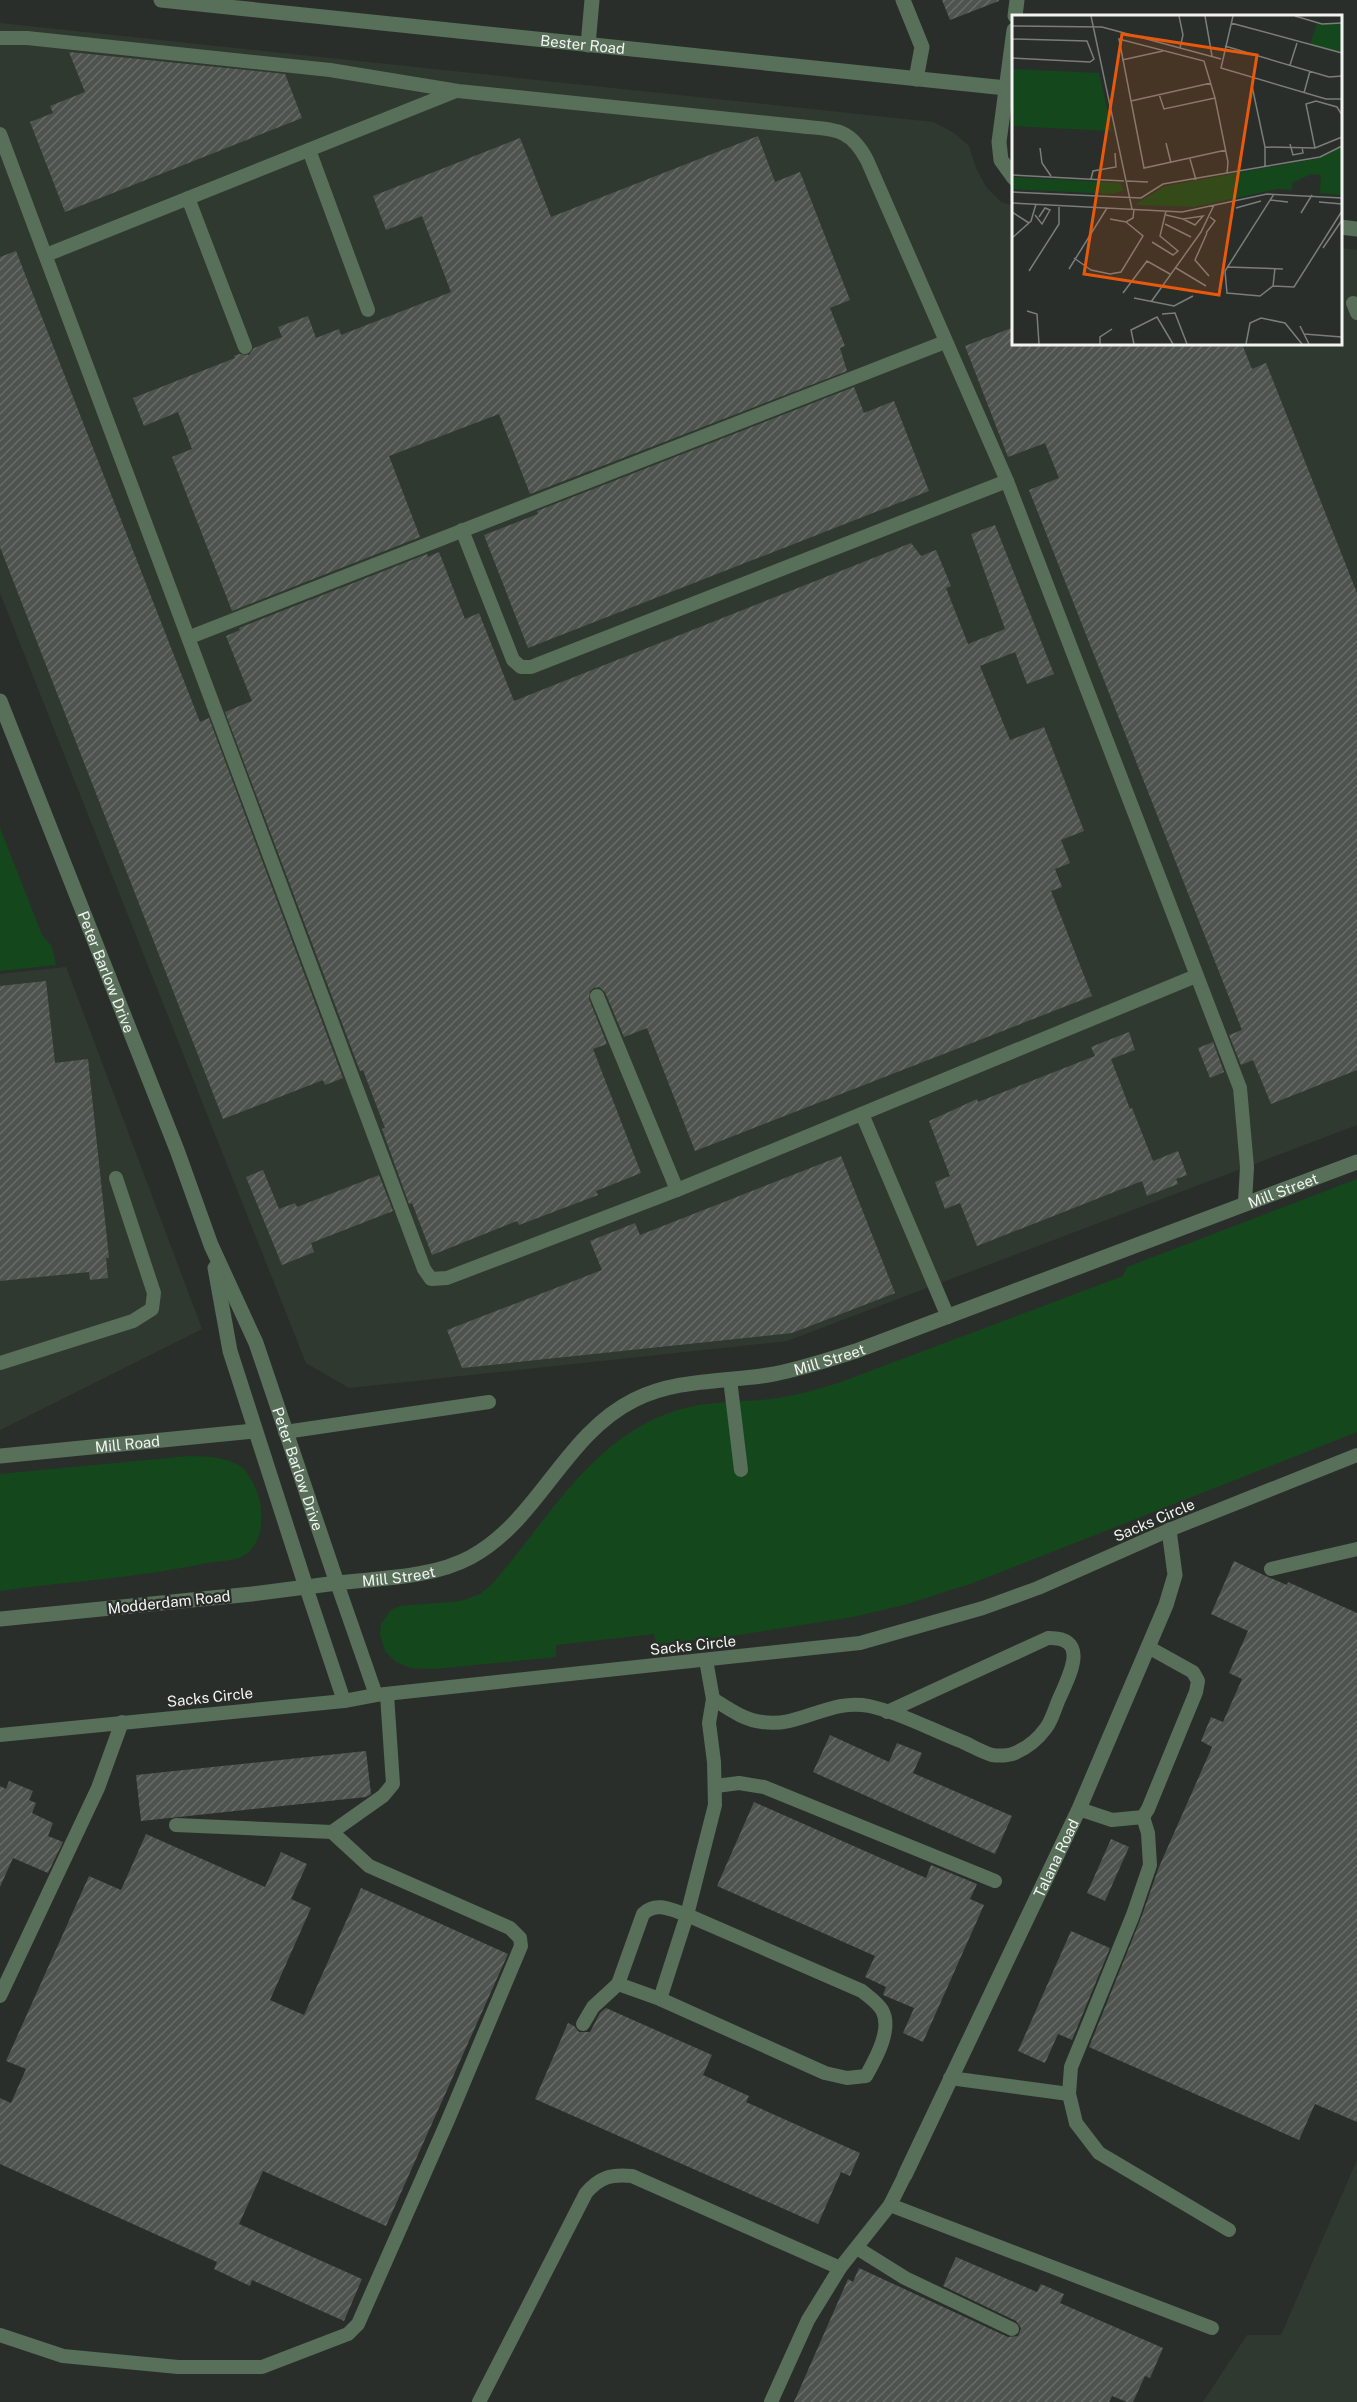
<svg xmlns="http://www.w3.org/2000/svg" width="1357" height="2402" viewBox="0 0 1357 2402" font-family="'Public Sans',sans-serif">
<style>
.built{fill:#303930}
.grass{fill:#14481c}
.building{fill:url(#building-hatch)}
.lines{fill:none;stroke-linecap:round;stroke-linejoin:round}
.service{stroke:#586f59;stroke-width:14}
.minor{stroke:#586f59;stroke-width:15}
.tertiary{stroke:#586f59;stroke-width:15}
.labels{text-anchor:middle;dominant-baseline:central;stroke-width:4.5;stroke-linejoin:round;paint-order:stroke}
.street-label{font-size:15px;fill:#f1f4f1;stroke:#2a2e2a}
.inset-road{fill:none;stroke:#7a7d7a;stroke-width:1.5}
.view{fill:#e8590c;fill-opacity:0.15;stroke:#e8590c;stroke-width:3}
.inset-edge{fill:none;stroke:#f1f4f1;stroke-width:3}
</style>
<defs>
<pattern id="building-hatch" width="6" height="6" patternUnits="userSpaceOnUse" patternTransform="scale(1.5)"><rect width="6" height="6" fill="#4e534e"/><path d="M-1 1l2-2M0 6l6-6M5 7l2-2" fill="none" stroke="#686c68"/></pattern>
</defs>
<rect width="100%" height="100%" fill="#2a2e2a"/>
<g class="built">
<path d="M0,23L933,122L954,133L969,146L976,168L986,187L1001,202L1013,206L1014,344H1340L1341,248L1357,250V1125L787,1341L349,1388L306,1363L0,593Z"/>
<path d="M66,967L202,1329L0,1430V974Z"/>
<path d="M1357,2160V2402H1203L1247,2335H1281Z"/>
</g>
<g class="grass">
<path d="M0,828L42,935L52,947L56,965L0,971Z"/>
<path d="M1357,1179V1432L973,1583L904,1605L853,1617L739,1635L656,1644L654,1634L556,1645V1657L434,1669L411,1668L396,1662L385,1651L380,1634L381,1624L391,1610L400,1606L461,1601L480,1594L489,1587C551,1519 593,1430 689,1407C715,1401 744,1402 771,1399C794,1396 816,1390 838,1383L1123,1276L1127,1267Z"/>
<path d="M189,1456C206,1457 226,1456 241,1467C263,1485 272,1540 243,1556C234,1561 218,1561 207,1563C139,1578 69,1581 0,1591V1474Z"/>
</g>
<g class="building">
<path d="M942,0H999V1L950,20Z"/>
<path d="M69,52L285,74L302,118L65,212L30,122L53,113L50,106L85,92Z"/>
<path d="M758,136L775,182L800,172L850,300L830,308L845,346L840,348L847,371L530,494L499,414L389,456L420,537L232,611L172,457L192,449L178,412L144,426L133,398L235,358L234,356L239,354L249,355L254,348L282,337L278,327L308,316L316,338L339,329L341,335L451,292L422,216L386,230L373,196L520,138L551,217Z"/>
<path d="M16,251L200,722L209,718L343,1078L325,1085L323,1080L223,1119L0,547V257Z"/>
<path d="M1014,327V344H1242L1252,369L1266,363L1357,593V1070L1271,1104L1253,1060L1241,1065L1229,1035L1242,1030L1029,490L1059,478L1045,443L1008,457L965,346Z"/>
<path d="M854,387L864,413L894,401L929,491L528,648L484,535L538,514L537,511Z"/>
<path d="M995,525L1054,674L1027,684L1015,652L980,666L1010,740L1044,727L1084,831L1061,840L1070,863L1055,869L1062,887L1051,891L1092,996L695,1151L647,1028L624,1037L605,992L599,987L594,988L590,991L589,999L607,1044L593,1049L641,1173L596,1191L598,1195L519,1225L517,1221L432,1255L412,1203L409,1204L382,1129L385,1128L363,1070L360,1071L225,712L252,701L226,636L240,630L239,628L427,554L428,557L439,552L465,619L479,613L514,701L911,543L921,556L936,550L951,586L946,588L968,644L1005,629L971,534Z"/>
<path d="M46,981L55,1063L88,1059L109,1258H106L108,1278L90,1280L89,1272L0,1281V986Z"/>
<path d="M1129,1032L1135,1050L1111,1059L1130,1109L1132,1108L1153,1161L1178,1151L1187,1175L1176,1179L1178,1184L1147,1196L1142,1181L977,1246L960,1203L945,1209L935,1182L950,1176L929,1121L977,1099L978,1102L1095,1056L1091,1047Z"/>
<path d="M1213,1042L1224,1072L1210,1078L1198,1048Z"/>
<path d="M841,1156L895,1293L792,1333L462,1368L447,1330L602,1270L590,1241L635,1223L640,1235Z"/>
<path d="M263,1170L279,1209L295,1203L297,1207L379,1175L393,1211L311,1243L314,1252L282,1265L246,1177Z"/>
<path d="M1234,1561L1268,1577L1287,1585L1288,1582L1357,1613V2122L1315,2104L1299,2140L1089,2047L1141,1918L1159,1867L1212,1747L1201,1741L1211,1717L1223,1722L1242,1679L1229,1673L1248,1631L1211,1614Z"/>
<path d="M830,1735L889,1762L897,1743L922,1753L913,1773L1012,1816L995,1854L813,1772Z"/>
<path d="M366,1751L371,1794L366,1797L141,1821L136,1775Z"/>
<path d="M9,1781L33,1791L29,1800L36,1803L32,1813L53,1823L48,1836L63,1842L48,1873L13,1858L0,1887V1786L6,1789Z"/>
<path d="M754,1802L926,1878L931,1865L977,1884L970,1899L984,1905L923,2042L903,2033L914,2008L883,1995L886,1987L865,1977L875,1956L717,1886Z"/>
<path d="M146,1834L265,1887L281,1852L307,1864L291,1899L311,1908L270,2000L304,2015L361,1888L508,1954L386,2226L263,2171L239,2224L362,2279L344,2321L252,2280L250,2286L214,2269L217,2262L0,2164V2098L11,2103L26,2069L6,2061L89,1876L121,1890Z"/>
<path d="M1111,1839L1129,1847L1105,1901L1087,1893Z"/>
<path d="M1071,1931L1110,1948L1072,2040L1058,2034L1045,2063L1018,2051Z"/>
<path d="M606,2008L712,2055L703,2075L749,2096L746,2102L860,2153L850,2176L841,2172L818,2224L535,2099L568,2023L574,2026L579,2032H590L600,2013Z"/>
<path d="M956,2257L1037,2292L1041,2284L1064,2294L1060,2303L1163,2348L1150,2378L1145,2376L1133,2402H1127L1112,2396L1109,2402H794L848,2279L853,2282L859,2268L1008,2337L1018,2336L1021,2328L1016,2321L943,2286Z"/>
</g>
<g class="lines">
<g class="service">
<path d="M0,38H27L330,70L458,91L798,126C833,130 849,126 867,160L1007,481L1240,1088L1247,1167L1245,1202"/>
<path d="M0,134L424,1269L431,1279L447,1278L677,1190L1196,976"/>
<path d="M309,150L368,310"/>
<path d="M188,198L245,347"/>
<path d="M46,255L456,91"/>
<path d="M1353,303L1357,313"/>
<path d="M462,530L513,660L521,667H531L1007,481"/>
<path d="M190,637L945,342"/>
<path d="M597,996L677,1190"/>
<path d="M862,1114L948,1317"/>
<path d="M0,1363L133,1321L152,1309L154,1293L116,1178"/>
<path d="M730,1379L741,1470"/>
<path d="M285,1432L489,1402"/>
<path d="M1271,1569L1357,1549"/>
<path d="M337,1583L376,1695"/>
<path d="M306,1587L344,1701"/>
<path d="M713,1699C729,1709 744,1720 762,1722C801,1728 829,1698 869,1706C901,1713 932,1730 963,1742C972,1746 982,1752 992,1755C998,1756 1009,1756 1015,1753C1027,1748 1038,1739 1046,1728C1052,1720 1055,1708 1059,1699C1069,1676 1091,1637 1048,1638L887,1712"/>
<path d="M0,1735L344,1701L376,1695L860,1643L983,1608L1038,1588L1169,1530L1357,1455"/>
<path d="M716,1786L739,1783L764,1787L995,1881"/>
<path d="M1079,1809L1112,1820L1143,1817L1148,1809L1196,1692L1198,1681L1193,1672L1148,1647"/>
<path d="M1143,1817L1148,1833L1150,1865L1133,1915L1071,2067L1069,2094L1076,2123L1099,2153L1229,2230"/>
<path d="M176,1825L332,1832L383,1796L393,1784L387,1695"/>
<path d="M618,1984L660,1999L825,2073L847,2078L866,2076C875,2060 893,2029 882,2010C877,2002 869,1997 862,1991L687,1915L715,1805L714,1762L709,1723L713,1699L706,1660"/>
<path d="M0,1996L98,1788L122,1722"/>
<path d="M583,2024L593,2007L618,1984L643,1914C656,1901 672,1910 687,1915L660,1999"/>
<path d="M950,2078L1069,2094"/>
<path d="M890,2205L1212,2328"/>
<path d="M857,2248L905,2278L1012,2329"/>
<path d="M0,2335L63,2356L178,2367H262L348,2334L358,2324L448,2120L521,1946L520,1938L510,1928L369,1866L332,1832"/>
<path d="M479,2402L586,2193C600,2177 611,2174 632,2176L840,2268"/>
<path d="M771,2402L808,2320L840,2268L890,2205L905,2175"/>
</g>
<g class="minor">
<path id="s1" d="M161,0L1006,88"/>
<path d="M903,0L922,47L916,79"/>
<path d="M1015,16L1017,0"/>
<path d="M1014,30L999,142L1001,160L1014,178"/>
<path d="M588,45L592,0"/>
<path d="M1340,227L1357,229"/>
<path id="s2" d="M0,1456L254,1431"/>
<path id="s3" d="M337,1583C381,1578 432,1578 471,1557C539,1520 564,1435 634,1400C676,1379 723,1382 768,1375C798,1370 827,1360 856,1351L1357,1162"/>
<path id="s4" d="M905,2175L1079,1809L1166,1605L1175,1575L1169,1530"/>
</g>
<g class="tertiary">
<path id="s5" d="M0,701L177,1150L211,1245L256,1343L337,1583L252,1594L0,1619"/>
<path d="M215,1268L230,1351L306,1587"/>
</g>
</g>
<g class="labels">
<g class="street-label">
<text stroke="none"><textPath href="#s1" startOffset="424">Bester Road</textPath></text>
<text stroke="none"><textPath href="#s5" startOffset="291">Peter Barlow Drive</textPath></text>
<text stroke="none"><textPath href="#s3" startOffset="1050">Mill Street</textPath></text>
<text stroke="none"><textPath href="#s3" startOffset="566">Mill Street</textPath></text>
<text stroke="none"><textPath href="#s2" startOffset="128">Mill Road</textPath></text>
<text stroke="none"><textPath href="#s5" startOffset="824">Peter Barlow Drive</textPath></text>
<text transform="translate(1154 1520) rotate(-23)">Sacks Circle</text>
<text stroke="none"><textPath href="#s3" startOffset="62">Mill Street</textPath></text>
<text transform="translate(169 1602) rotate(-6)">Modderdam Road</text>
<text transform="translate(693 1645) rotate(-6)">Sacks Circle</text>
<text transform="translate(210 1697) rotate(-6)">Sacks Circle</text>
<text stroke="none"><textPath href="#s4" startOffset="351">Talana Road</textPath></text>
</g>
</g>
<g transform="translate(1012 15)">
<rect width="330" height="330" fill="#2a2e2a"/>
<path d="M0,54L87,58L100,116L1,111ZM330,132V180L308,178L309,160L299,159L280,168V175L265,174L182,192L122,190L153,171L308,143ZM0,162L109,168L112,175L102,179L0,174Z" fill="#14481c"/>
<path d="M305,8L330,9V37L298,30Z" fill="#14481c"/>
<path class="inset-road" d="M79,1L120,194M167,1L171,20L168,33M193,1L200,41M221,1L209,53L314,84H330M283,1L310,9L330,8M219,8L330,38M0,11L90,12L209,44M0,24L75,26L82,44L78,47L0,43M213,31L317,62L330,61M110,45L151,36M278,50L285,28M240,71L253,132V151M292,78L298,56M147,79L152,94L203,83M119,86L199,68M154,128L159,148M278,129L281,140L291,138L290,132M253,132L303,133L330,122M28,133L30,148L39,161M303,133L294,89L304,86L325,92L330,100M214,135L132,153L107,24L192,46L203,83L216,147L215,159M178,144L184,165M0,160L112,166M79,164L81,156L104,152L103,138M115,166L136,167M0,177L129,183L151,169L308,142L330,131M262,179L213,256L215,278L248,281L261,271L282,272L330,196M258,185L276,187M307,187L330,189M0,188L170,197L255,179L330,183M224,193L249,186M0,197L17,208M289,198L300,180M23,200L30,209L38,195L33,193L27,202M154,200L171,204L191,201L183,210L171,204M98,204L114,207L121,203L122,194M153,209L179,222M194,218L203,206L198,202M195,218L183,245L197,261M0,223L19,206L24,189M140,227L161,240L166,236L148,221L154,196M311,233L330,205M62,243L79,255L98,259L109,257L131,221L114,207M215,252L271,254M164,253L194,271M57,254L95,193M17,256L47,209V190M261,271L263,253M111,278L135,246L158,259M122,283L162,291L181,281M139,287L189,217L202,190M15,296L25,299L27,329M150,299L163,298L175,329M288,311L297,329M292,319L330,322M88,329V322L100,314M122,329L119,315L145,302L161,329M234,329L238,308L249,303L273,308L290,329"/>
<path class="view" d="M110,19L245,40L207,280L72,259Z"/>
<rect width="330" height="330" class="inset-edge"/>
</g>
</svg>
